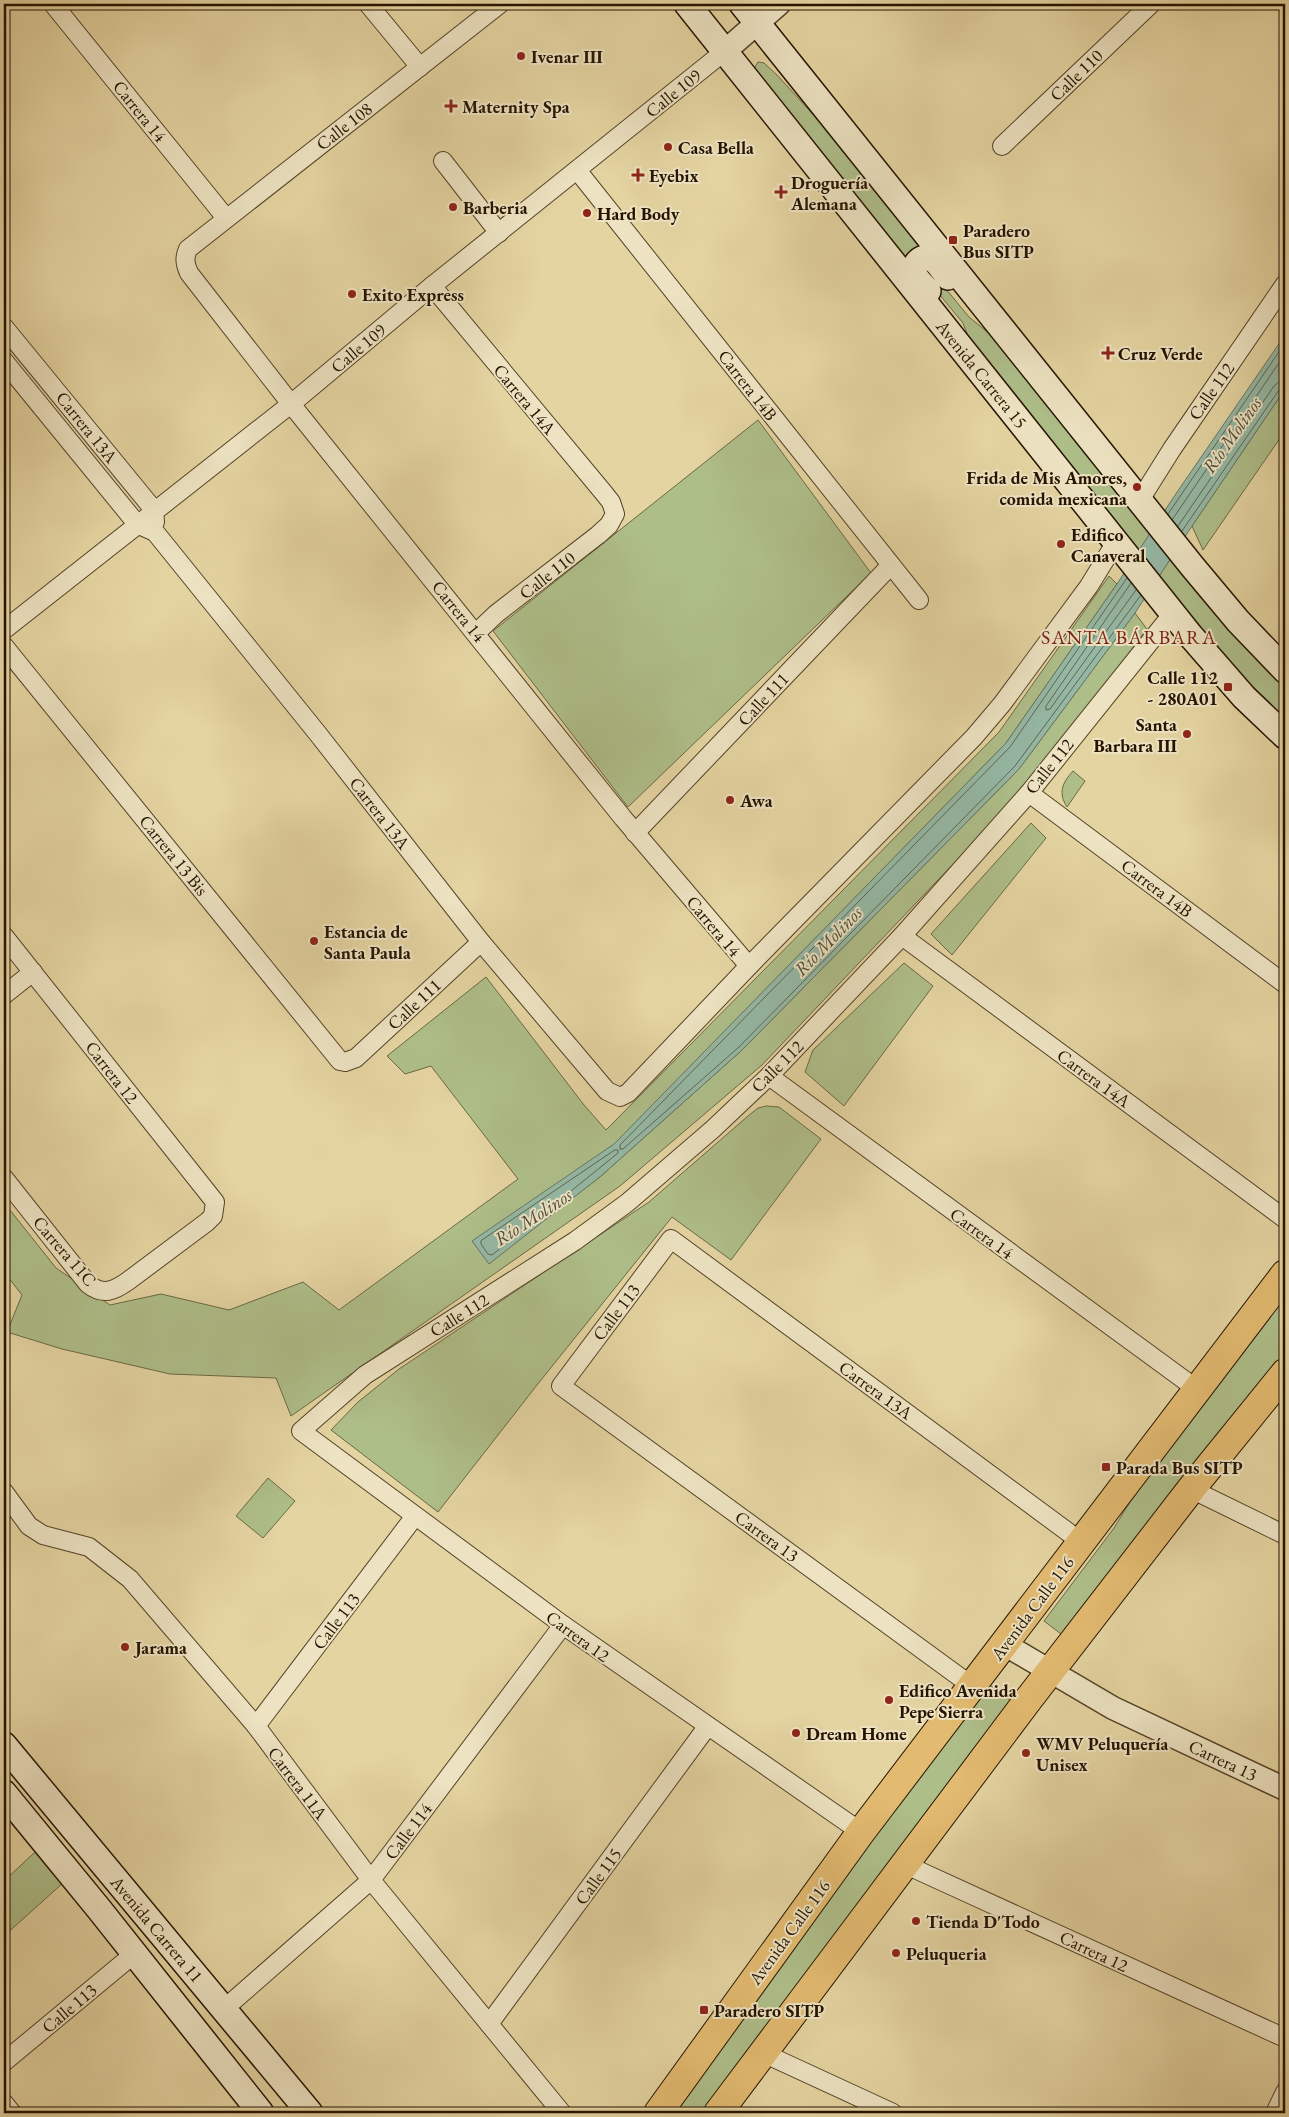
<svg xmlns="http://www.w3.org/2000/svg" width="1289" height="2117" viewBox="0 0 1289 2117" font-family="'EB Garamond',serif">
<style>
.green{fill:#aebe89;stroke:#6a6844}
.water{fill:#95b8a5;stroke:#687663}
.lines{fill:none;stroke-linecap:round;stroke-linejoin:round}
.shore{stroke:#5d6652;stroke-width:1}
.minor-casing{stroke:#554328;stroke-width:20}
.tertiary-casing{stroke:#554328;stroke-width:25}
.secondary-casing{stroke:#251300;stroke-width:28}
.primary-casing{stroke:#251300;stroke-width:30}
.minor{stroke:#ede3c2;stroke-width:18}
.tertiary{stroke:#ede3c2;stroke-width:22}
.secondary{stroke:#ede3c2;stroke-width:25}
.primary{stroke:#e2ba70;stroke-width:28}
.poi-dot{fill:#8f2418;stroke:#ede3c2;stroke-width:2}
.labels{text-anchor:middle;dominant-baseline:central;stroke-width:4;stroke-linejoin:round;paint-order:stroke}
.poi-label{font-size:18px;font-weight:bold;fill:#251300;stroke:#ede3c2;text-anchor:start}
.street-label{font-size:18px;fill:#251300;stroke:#ede3c2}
.water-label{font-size:19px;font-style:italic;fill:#4c4d3a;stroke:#ede3c2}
.quarter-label{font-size:20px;letter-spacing:1px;fill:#7a1f14;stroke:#ede3c2}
</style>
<rect width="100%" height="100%" fill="#e4d4a1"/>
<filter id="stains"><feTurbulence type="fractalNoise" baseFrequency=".004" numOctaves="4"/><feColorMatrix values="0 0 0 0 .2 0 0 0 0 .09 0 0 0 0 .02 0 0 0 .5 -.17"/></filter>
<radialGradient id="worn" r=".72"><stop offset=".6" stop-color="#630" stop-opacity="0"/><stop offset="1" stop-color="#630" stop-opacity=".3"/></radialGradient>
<g class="green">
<path d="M758,62L764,63L777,75L840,144L924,249L905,261L755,75V67Z"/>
<path d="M934,276L936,277L969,317L996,339L1151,532L1139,551L970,341L963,323L929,282Z"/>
<path d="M1285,389V431L1203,550L1192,526Z"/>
<path d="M758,420L871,573L628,807L493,631Z"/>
<path d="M1171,558L1240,642L1285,686V719L1264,703L1157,579Z"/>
<path d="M1109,576L1117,584L1006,743L614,1145L473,1242L489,1263L601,1176L742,1050L1019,769L1135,613L1147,629L1033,780L762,1065L620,1186L291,1416L276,1378L170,1374L62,1349L7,1332L22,1295L4,1272V1207L6,1205L56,1268L110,1305L161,1294L229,1310L303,1282L339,1310L518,1179L431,1066L405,1074L387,1056L486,977L584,1105L606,1130L999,732Z"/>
<path d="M1073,771L1085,781L1067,807C1058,793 1062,783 1073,771Z"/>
<path d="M1031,823L1046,838L952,955L931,934Z"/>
<path d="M904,963L933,986L844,1106L805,1072L813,1050Z"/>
<path d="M766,1106L779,1107L821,1139L731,1260L672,1217L537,1385L438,1512L331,1430L358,1402L399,1369L649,1202L748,1116L758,1108Z"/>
<path d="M1285,1291V1358L1201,1460L1065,1637L1044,1621L1114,1528L1149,1471Z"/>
<path d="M268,1478L295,1501L263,1538L236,1516Z"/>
<path d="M987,1683L1014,1703L707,2113H667Z"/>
<path d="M35,1852L63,1883L4,1936V1881Z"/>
</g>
<path class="water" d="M1285,335V389L1192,526L1135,613L1019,769L742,1050L601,1176L489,1264L472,1241L614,1144L1006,743L1117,584L1173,498Z"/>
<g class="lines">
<g class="shore">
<path d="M1168,514L1285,343"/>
<path d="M1172,520L1285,354"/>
<path d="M1178,526L1274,386L1279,382L1285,381"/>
<path d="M1182,531L1279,390L1285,387"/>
<path d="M1127,578L1010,747L620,1145V1149H623L739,1047L1015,766L1141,595"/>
<path d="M1131,583L1046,706V710L1050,709L1136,590"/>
<path d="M615,1150H618V1153L492,1255L488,1254L481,1244V1241Z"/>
</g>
<g class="minor-casing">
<g id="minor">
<path d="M53,4L226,218"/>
<path d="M368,4L420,67"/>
<path d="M500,4L188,249C184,258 185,264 189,273L291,404L623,818L749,966"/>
<path d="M1002,146L1151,4"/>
<path d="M443,161L499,233"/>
<path d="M577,170L919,600"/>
<path d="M432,286L603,492L611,502L615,514L609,525L598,535L496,614L476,633"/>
<path d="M4,327L154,510L155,522"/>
<path d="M4,361L137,524L155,532L318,734L481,942L607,1091L620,1097L628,1093L749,966L974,737L1002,704L1089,586L1116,542"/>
<path d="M1140,500L1172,449L1285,284"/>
<path d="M4,630L291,404L432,286L725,51"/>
<path d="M4,646L340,1061L345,1062L356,1058L481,942"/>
<path d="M1029,793L1285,984"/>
<path d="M635,833L891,565"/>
<path d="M4,936L215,1202L213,1216L207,1222L128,1281C114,1291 103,1296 88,1284L4,1178"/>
<path d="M902,936L1285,1219"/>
<path d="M4,995L33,972"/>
<path d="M769,1076L1198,1390"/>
<path d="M1191,1489L1285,1535"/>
<path d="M4,1492L29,1526L43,1535L89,1547L130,1579L256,1726L371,1880L562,2113"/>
<path d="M972,1686L561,1386L671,1239L1068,1532L1081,1543"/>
<path d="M256,1726L415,1516"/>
<path d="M861,1832L563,1625L301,1431L365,1375L575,1241L627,1203L713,1129L769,1076L902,936L1029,793L1173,613"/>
<path d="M904,1864L1285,2038"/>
<path d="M224,2009L371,1880L563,1625"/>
<path d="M489,2024L707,1727"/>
<path d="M763,2053L893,2113"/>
<path d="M4,2062L134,1954"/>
<path d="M4,2103L12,2113"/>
<path d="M1275,2113L1285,2092"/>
</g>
</g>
<g class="tertiary-casing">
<g id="tertiary">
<path d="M725,51L779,4"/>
<path d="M1004,1644L1113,1708L1285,1789"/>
</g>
</g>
<g class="secondary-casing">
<g id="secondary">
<path d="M687,4L1190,635L1244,697L1285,736"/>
<path d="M742,4L1192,566L1238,621L1285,670"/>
<path d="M928,291C924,287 918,281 915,276C910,266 923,253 933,259C939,263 944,272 948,277"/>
<path d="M4,1745L310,2113"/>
<path d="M4,1793L99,1909L261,2113"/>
</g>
</g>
<g class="primary-casing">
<g id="primary">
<path d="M658,2113L861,1832L1285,1274"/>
<path d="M718,2113L1028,1700L1191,1489L1285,1373"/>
</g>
</g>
<use href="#minor" class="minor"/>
<use href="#tertiary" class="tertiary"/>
<use href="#secondary" class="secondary"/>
<use href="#primary" class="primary"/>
</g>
<g class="poi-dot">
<circle cx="521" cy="56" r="5"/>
<path d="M448.5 98.5h5v5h5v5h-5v5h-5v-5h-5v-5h5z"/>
<circle cx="668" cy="147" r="5"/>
<path d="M635.5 167.5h5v5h5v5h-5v5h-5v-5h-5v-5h5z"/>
<path d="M778.5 184.5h5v5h5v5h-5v5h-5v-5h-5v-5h5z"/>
<circle cx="453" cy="207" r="5"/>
<circle cx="587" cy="213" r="5"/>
<rect x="948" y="235" width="10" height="10" rx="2.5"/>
<circle cx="352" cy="294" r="5"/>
<path d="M1105.5 345.5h5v5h5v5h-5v5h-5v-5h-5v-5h5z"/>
<circle cx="1137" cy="487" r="5"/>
<circle cx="1061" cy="544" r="5"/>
<rect x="1223" y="682" width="10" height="10" rx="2.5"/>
<circle cx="1187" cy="734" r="5"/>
<circle cx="730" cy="800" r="5"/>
<circle cx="314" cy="941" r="5"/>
<rect x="1101" y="1462" width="10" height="10" rx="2.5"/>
<circle cx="125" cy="1647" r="5"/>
<circle cx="889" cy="1700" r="5"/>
<circle cx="796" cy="1733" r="5"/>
<circle cx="1026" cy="1753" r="5"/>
<circle cx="916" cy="1921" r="5"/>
<circle cx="896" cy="1953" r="5"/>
<rect x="699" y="2005" width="10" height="10" rx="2.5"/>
</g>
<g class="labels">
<g class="poi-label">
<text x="531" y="56">Ivenar III</text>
<text x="462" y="106">Maternity Spa</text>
<text x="678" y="147">Casa Bella</text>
<text x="649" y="175">Eyebix</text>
<text x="791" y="182">Droguería<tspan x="791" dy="21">Alemana</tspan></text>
<text x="463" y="207">Barberia</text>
<text x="597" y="213">Hard Body</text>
<text x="963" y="230">Paradero<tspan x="963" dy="21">Bus SITP</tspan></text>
<text x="362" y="294">Exito Express</text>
<text x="1118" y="353">Cruz Verde</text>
<text x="1127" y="477" text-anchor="end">Frida de Mis Amores,<tspan x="1127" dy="21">comida mexicana</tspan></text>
<text x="1071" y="534">Edifico<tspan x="1071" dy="21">Canaveral</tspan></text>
<text x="1218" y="677" text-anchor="end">Calle 112<tspan x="1218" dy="21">- 280A01</tspan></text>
<text x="1177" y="724" text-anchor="end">Santa<tspan x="1177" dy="21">Barbara III</tspan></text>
<text x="740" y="800">Awa</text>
<text x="324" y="931">Estancia de<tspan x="324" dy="21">Santa Paula</tspan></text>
<text x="1116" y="1467">Parada Bus SITP</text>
<text x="135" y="1647">Jarama</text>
<text x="899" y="1690">Edifico Avenida<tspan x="899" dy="21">Pepe Sierra</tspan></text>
<text x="806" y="1733">Dream Home</text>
<text x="1036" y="1743">WMV Peluquería<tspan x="1036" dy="21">Unisex</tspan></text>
<text x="926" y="1921">Tienda D'Todo</text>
<text x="906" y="1953">Peluqueria</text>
<text x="714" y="2010">Paradero SITP</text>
</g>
<g class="street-label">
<text transform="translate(1076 75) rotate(-44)">Calle 110</text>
<text transform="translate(673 93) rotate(-39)">Calle 109</text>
<text transform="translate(140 111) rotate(51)">Carrera 14</text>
<text transform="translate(344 126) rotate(-38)">Calle 108</text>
<text transform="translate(358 348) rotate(-40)">Calle 109</text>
<text transform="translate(982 374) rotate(51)">Avenida Carrera 15</text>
<text transform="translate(748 385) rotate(52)">Carrera 14B</text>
<text transform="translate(1211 391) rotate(-55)">Calle 112</text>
<text transform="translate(525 399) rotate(50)">Carrera 14A</text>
<text transform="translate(87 427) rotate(51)">Carrera 13A</text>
<text transform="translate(547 575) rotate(-38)">Calle 110</text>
<text transform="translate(459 611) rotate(51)">Carrera 14</text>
<text transform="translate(763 699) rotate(-47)">Calle 111</text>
<text transform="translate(1049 766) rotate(-51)">Calle 112</text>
<text transform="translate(380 813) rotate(52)">Carrera 13A</text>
<text transform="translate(174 855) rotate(51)">Carrera 13 Bis</text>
<text transform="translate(1157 888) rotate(37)">Carrera 14B</text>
<text transform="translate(714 926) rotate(50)">Carrera 14</text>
<text transform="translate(414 1004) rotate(-43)">Calle 111</text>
<text transform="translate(777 1066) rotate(-45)">Calle 112</text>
<text transform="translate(112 1072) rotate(52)">Carrera 12</text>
<text transform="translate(1094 1078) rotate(36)">Carrera 14A</text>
<text transform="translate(982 1233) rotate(36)">Carrera 14</text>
<text transform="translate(65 1251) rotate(49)">Carrera 11C</text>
<text transform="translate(616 1312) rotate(-53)">Calle 113</text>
<text transform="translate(459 1315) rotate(-32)">Calle 112</text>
<text transform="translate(876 1390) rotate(36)">Carrera 13A</text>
<text transform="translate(767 1536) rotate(36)">Carrera 13</text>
<text transform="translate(1032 1608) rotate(-53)">Avenida Calle 116</text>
<text transform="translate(336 1621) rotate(-53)">Calle 113</text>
<text transform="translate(578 1636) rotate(36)">Carrera 12</text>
<text transform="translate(1223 1760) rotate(25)">Carrera 13</text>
<text transform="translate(298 1783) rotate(53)">Carrera 11A</text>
<text transform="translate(408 1831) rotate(-53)">Calle 114</text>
<text transform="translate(598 1876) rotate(-54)">Calle 115</text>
<text transform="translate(157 1929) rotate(50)">Avenida Carrera 11</text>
<text transform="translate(789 1932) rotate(-54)">Avenida Calle 116</text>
<text transform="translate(1094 1951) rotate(25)">Carrera 12</text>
<text transform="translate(69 2008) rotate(-40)">Calle 113</text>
</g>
<g class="water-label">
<text transform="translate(1232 435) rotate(-55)">Río Molinos</text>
<text transform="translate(828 941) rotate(-46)">Río Molinos</text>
<text transform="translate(533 1217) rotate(-33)">Río Molinos</text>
</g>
<g class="quarter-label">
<text x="1129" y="637">SANTA BÁRBARA</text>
</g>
</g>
<rect width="1289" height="2117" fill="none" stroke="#e4d4a1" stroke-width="20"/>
<rect x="5" y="5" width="1279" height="2107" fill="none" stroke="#251300" stroke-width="2.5"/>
<rect x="10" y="10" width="1269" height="2097" fill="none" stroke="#251300"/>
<rect width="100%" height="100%" filter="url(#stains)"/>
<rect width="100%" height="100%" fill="url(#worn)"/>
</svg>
